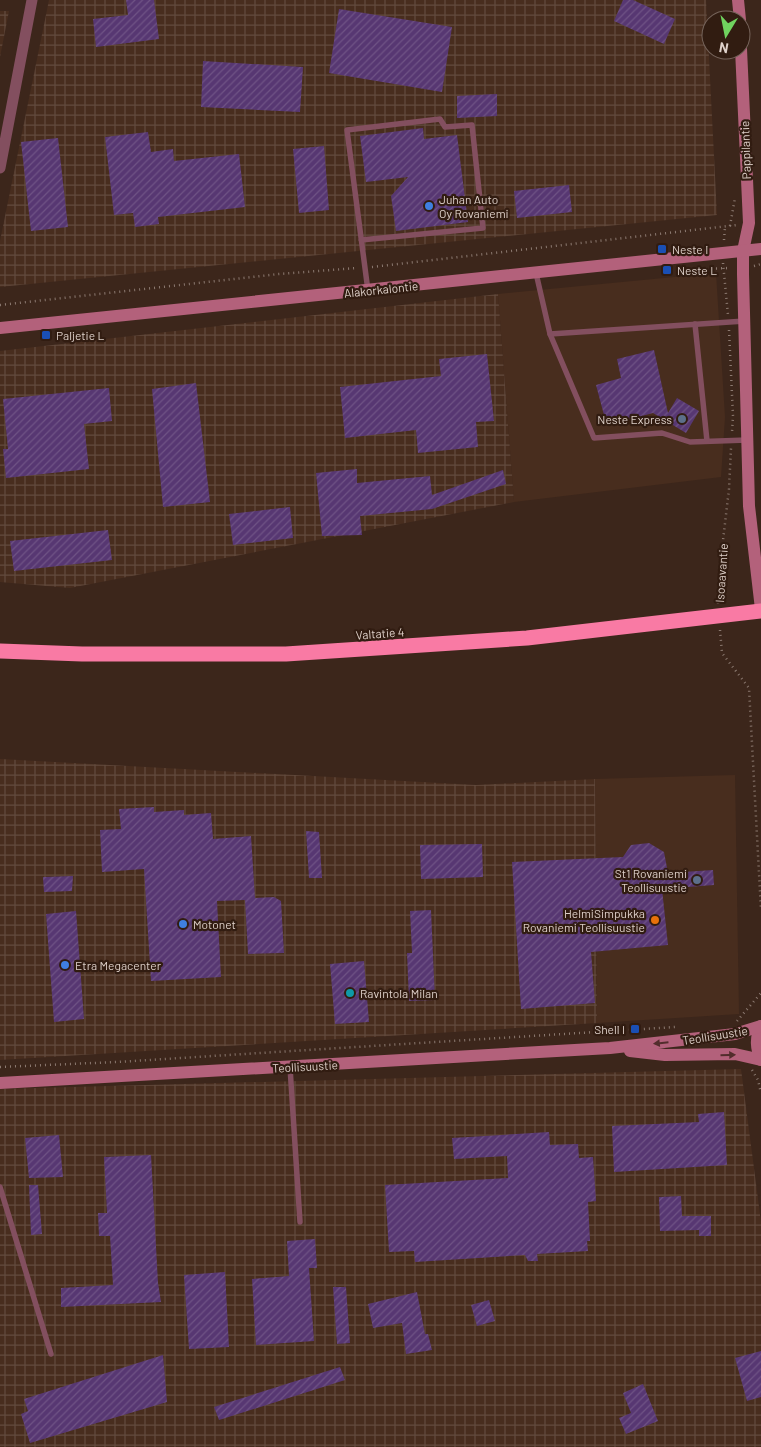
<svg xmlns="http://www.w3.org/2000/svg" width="761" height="1447" viewBox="0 0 761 1447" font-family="Barlow,sans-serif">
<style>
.built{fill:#482d1e}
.industrial{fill:url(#industrial-grid)}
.building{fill:url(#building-hatch)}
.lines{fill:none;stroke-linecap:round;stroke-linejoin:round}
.path{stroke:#8c7a71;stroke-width:2.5;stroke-dasharray:1 4;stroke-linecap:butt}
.lane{stroke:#834f5f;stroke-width:5.5}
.street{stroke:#834f5f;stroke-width:11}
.secondary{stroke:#b3617b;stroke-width:12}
.highway{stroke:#f97aa4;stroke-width:15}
.oneway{fill:#522d2c}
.shop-dot{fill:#3f7fe0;stroke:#311c11;stroke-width:2}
.transit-dot{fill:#1a4fb4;stroke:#311c11;stroke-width:2}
.service-dot{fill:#5c6f8a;stroke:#311c11;stroke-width:2}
.food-dot{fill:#e8710a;stroke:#311c11;stroke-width:2}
.culture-dot{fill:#0f9aa8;stroke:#311c11;stroke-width:2}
.labels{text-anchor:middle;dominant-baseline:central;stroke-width:4.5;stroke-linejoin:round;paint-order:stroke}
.street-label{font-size:12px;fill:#ded0c9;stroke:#311c11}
.poi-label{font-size:12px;fill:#ded0c9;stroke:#311c11;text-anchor:start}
</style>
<defs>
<pattern id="industrial-grid" width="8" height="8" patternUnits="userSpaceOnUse" patternTransform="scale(1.25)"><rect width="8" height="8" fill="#482d1e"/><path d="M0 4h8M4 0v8" fill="none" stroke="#624a3d"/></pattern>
<pattern id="building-hatch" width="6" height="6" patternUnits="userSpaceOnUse" patternTransform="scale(1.25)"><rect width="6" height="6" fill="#573772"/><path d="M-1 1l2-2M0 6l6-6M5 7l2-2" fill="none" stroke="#6f5385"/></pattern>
</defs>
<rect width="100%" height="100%" fill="#3c261b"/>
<g class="built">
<path d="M716,273L725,417L721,477L514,502L498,294Z"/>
<path d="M735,775L739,1014L597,1023L595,779Z"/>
</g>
<g class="industrial">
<path d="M49,0H706L717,215L0,287V241Z"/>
<path d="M0,11H9L0,57Z"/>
<path d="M498,294L514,502L70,588L0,582V351Z"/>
<path d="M0,759L476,785L595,779L597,1023L0,1060Z"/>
<path d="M741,1069L761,1222V1447H0V1089Z"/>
</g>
<g class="building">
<path d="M126,0H154L159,39L96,47L93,19L128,15Z"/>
<path d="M623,0H633L675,19L664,44L614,21Z"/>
<path d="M339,9L452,27L442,92L329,73Z"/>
<path d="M203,61L303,67L300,112L201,107Z"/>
<path d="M497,94V116L457,118V96Z"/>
<path d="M423,128L424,139L457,135L468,222L396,231L391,196L408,177L366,182L360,136Z"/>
<path d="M148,132L151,152L173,149L174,161L239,154L245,207L158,217L159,224L135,227L133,213L114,215L105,137Z"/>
<path d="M58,138L68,227L31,231L21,142Z"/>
<path d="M324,146L329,210L299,213L293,149Z"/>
<path d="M569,185L572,212L517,218L514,191Z"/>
<path d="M654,350L668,413L677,398L699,411L686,433L653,413L616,423L604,415L596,385L621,378L617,359Z"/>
<path d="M487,354L494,421L476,422L478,447L418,453L416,430L345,438L340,387L441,376L439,359Z"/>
<path d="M196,383L210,502L163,507L152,389Z"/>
<path d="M109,388L112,421L84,424L89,469L6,478L3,449H8L3,399Z"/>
<path d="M357,469V483L430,476L432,495L503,470L506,484L432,509L360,516L362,535L322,536L316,473Z"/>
<path d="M290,507L293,538L233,545L229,514Z"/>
<path d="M108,530L112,560L14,571L10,541Z"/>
<path d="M154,807V812L184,810V815L211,813L213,839L251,836L255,898L274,897L281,901L284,953L248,954L245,900L217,901L221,977L151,981L144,869L102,872L100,830L121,829L119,809Z"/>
<path d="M306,831L319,832L322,878H309Z"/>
<path d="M649,843L664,852L668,873L713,870L714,885L662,889L668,945L591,952L595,1003L521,1009L512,862L623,857L631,845Z"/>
<path d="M482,844L483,877L421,879L420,845Z"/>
<path d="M73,876L72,891L44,892L43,877Z"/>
<path d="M431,910L435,1000L409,1001L407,953H412L410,911Z"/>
<path d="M76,911L84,1019L54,1022L46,914Z"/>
<path d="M364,961L369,1022L335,1024L330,964Z"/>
<path d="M724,1112L727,1165L614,1172L612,1126L699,1122L698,1114Z"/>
<path d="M549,1132L550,1145L578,1144L579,1158L593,1157L596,1201L588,1202L590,1241H587L588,1251L537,1254L538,1261H528L525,1255L415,1262L414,1251L389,1252L385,1185L508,1178L507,1156L454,1159L452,1138Z"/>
<path d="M59,1135L63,1177L29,1178L25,1138Z"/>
<path d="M151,1155L158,1283L161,1302L61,1307V1288L113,1285L110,1236H99L98,1213H107L104,1157Z"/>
<path d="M29,1185H38L42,1234L31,1235Z"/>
<path d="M681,1196L682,1216H711V1236H699V1230L660,1231L659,1197Z"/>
<path d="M315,1239L317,1268H309L314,1341L256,1345L252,1279L289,1276L287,1241Z"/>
<path d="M225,1272L229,1347L189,1349L184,1275Z"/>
<path d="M333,1287H346L350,1343L337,1344Z"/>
<path d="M417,1292L425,1334H428L432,1350L406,1354L402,1323L373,1328L368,1304Z"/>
<path d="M489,1300L495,1321L477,1326L471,1305Z"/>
<path d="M761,1351V1397L747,1401L735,1358Z"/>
<path d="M163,1355L167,1402L30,1443L21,1414L28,1411L24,1399Z"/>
<path d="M340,1367L345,1380L219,1420L214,1407Z"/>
<path d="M643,1384L658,1421L626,1434L619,1418L631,1413L623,1393Z"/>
</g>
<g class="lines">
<g class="path">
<path d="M730,226L735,198"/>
<path d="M724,240L725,227"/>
<path d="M723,263L728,315"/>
<path d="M754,266L761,264"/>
<path d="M372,267L737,225"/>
<path d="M696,269L731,268"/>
<path d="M0,305L279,274L357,268"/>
<path d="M729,330L733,416L732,432"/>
<path d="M718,604L722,549L729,489L731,448"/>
<path d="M720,630L722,653L749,688L761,910"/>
<path d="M737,1021L761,993"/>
<path d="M0,1067L117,1062L675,1027"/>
<path d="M752,1070L758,1080L761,1093"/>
</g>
<g class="lane">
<path d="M361,240L483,228L472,125L445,127L440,119L347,130L368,291"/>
<path d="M536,273L550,334L594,438L662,433L690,442L747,440"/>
<path d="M695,324L707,441"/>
<path d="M550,334L745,321"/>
<path d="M290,1067L300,1222"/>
<path d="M0,1187L51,1354"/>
</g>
<path class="street" d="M0,168L32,0"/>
<g class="secondary">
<path d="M738,0L740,20"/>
<path d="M741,49L749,223L743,251V274L749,506L761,609"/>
<path d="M0,328L761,249"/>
<path d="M761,1026C755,1038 756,1048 761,1060"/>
<path d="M630,1051L665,1055L735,1054L761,1060"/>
<path d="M0,1083L610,1048L735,1034L761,1026"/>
</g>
<path class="highway" d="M0,651L82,654H286L527,638L761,611"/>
</g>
<defs><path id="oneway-solid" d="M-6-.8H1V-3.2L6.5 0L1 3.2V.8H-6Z" transform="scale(1.25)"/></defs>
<g class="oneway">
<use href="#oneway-solid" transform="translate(661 1043) rotate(174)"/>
<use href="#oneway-solid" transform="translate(728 1055) rotate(-2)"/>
</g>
<g class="shop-dot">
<circle cx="429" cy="206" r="5"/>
<circle cx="183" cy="924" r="5"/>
<circle cx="65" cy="965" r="5"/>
</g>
<g class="transit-dot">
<rect x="657" y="244" width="10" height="10" rx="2.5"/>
<rect x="662" y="265" width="10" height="10" rx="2.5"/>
<rect x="41" y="330" width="10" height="10" rx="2.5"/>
<rect x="630" y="1024" width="10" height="10" rx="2.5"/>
</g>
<g class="service-dot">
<circle cx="682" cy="419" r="5"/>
<circle cx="697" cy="880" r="5"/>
</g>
<circle class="food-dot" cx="655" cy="920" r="5"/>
<circle class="culture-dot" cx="350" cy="993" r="5"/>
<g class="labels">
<g class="street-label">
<text transform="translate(745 150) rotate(-92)">Pappilantie</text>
<text transform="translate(381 289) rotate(-6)">Alakorkalontie</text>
<text transform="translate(721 573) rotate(-86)">Isoaavantie</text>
<text transform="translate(380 633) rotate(-4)">Valtatie 4</text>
<text transform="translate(715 1035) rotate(-9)">Teollisuustie</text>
<text transform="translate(305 1066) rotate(-3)">Teollisuustie</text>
</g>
<g class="poi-label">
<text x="439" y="199">Juhan Auto<tspan x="439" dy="14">Oy Rovaniemi</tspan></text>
<text x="672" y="249">Neste I</text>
<text x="677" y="270">Neste L</text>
<text x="56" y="335">Paljetie L</text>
<text x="672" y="419" text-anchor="end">Neste Express</text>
<text x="687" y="873" text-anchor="end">St1 Rovaniemi<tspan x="687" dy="14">Teollisuustie</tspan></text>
<text x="645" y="913" text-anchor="end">HelmiSimpukka<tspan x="645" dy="14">Rovaniemi Teollisuustie</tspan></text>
<text x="193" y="924">Motonet</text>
<text x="75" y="965">Etra Megacenter</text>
<text x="360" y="993">Ravintola Milan</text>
<text x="625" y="1029" text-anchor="end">Shell I</text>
</g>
</g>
<g transform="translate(726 35) rotate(190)"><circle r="24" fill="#311c11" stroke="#76645b"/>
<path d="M0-4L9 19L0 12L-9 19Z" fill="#70d35f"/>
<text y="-8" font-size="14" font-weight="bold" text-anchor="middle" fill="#ded0c9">N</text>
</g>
</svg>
